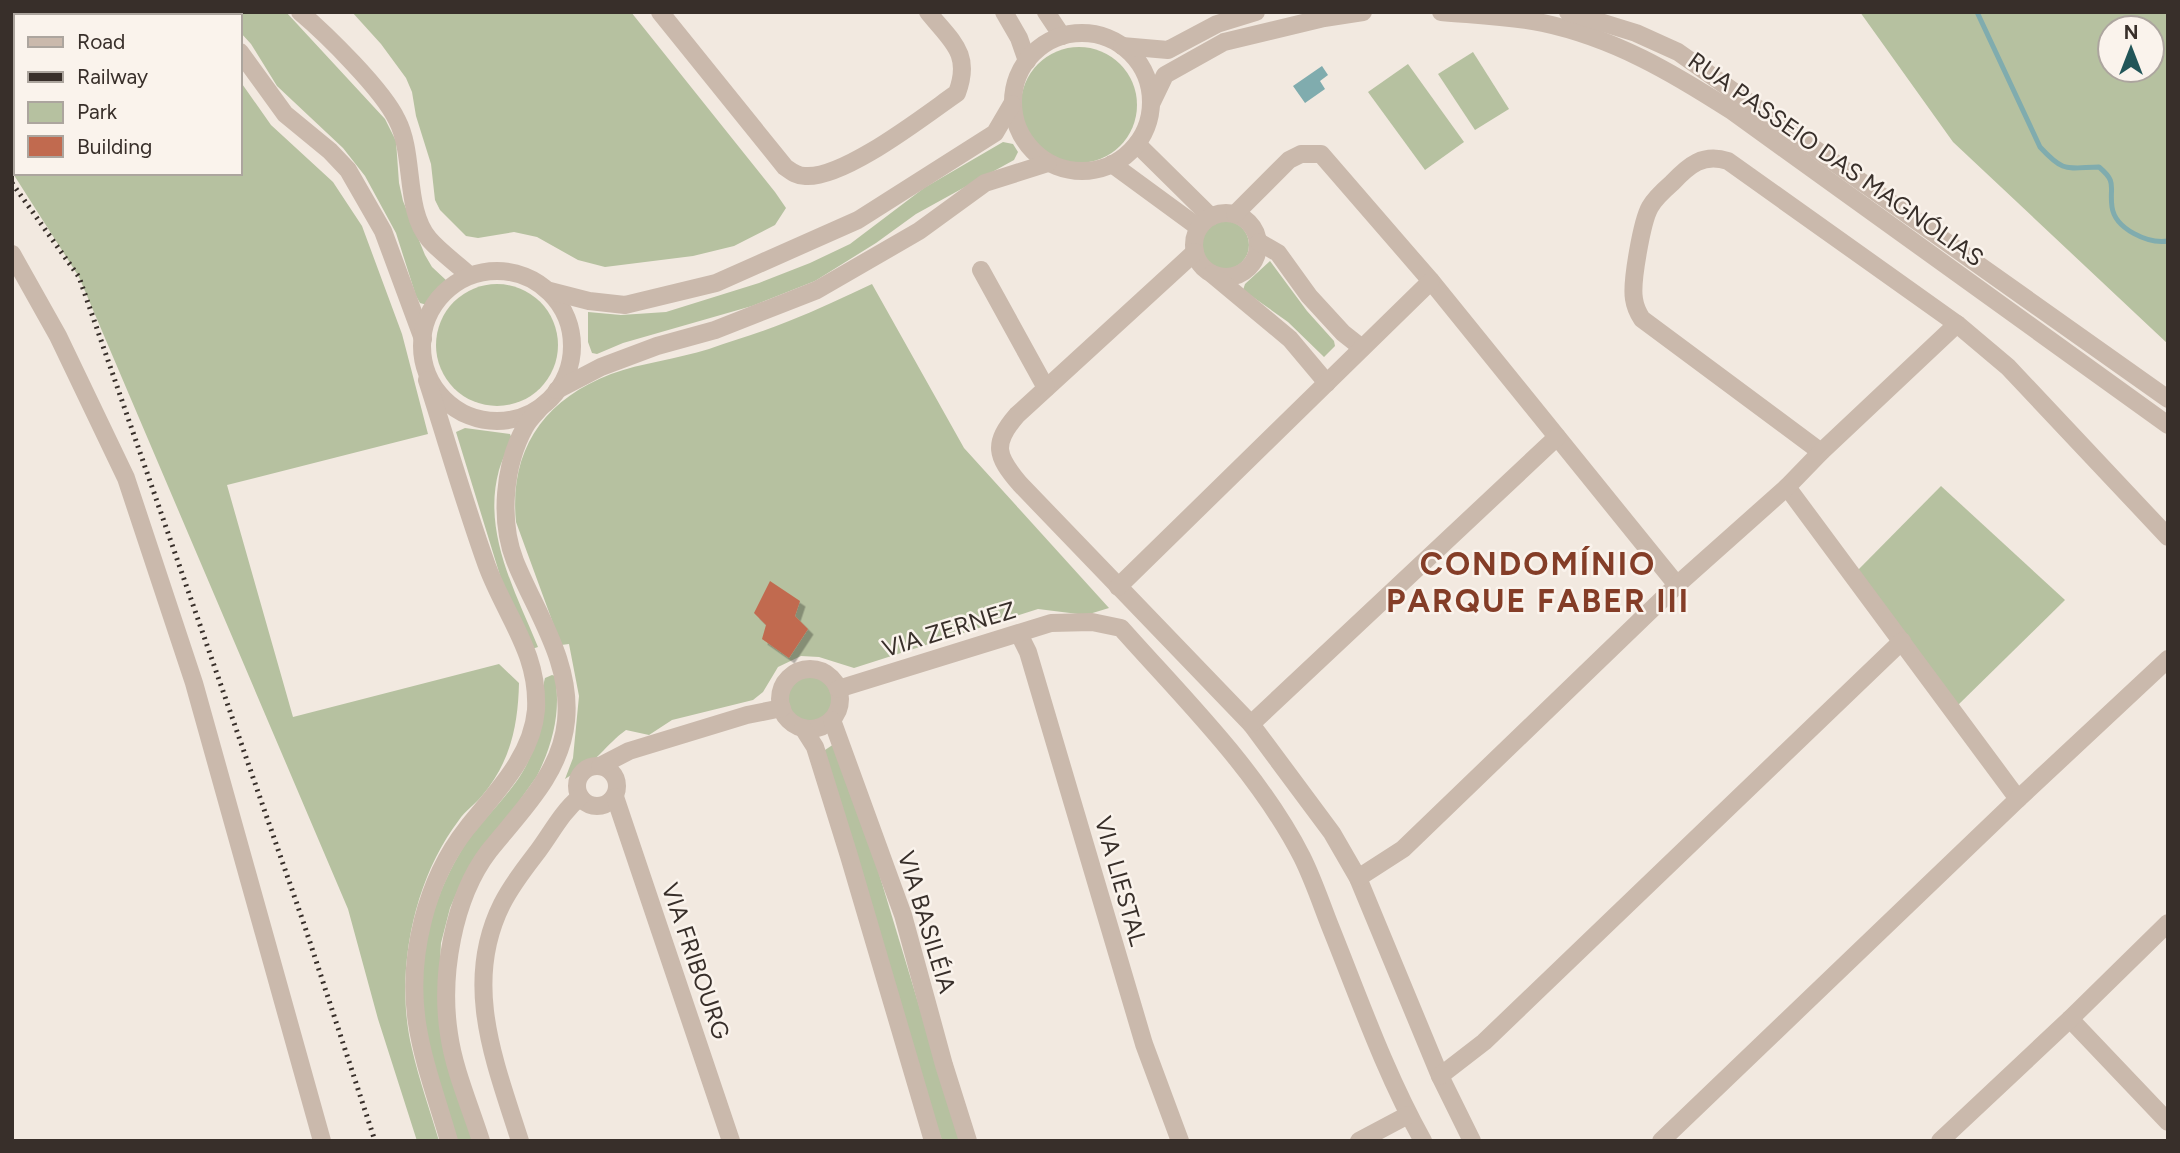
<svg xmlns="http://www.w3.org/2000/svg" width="2180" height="1153" viewBox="0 0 2180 1153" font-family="Figtree,sans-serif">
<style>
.green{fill:#b6c1a0;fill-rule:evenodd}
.water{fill:#80acae}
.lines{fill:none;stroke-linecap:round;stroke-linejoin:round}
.stream{stroke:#80acae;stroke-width:5}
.building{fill:#c16a4f;filter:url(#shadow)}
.minor{stroke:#cab9ac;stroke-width:18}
.tertiary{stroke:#cab9ac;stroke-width:18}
.rail{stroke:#382f2a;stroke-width:5;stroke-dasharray:2 5;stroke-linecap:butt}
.labels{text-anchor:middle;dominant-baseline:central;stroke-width:5;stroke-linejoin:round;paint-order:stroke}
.street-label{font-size:24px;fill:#382f2a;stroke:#faf3ec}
.district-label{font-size:32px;font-weight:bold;letter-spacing:2px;fill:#843d27;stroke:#faf3ec}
</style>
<defs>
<filter id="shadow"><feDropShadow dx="5.5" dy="5.5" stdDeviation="0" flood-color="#0004"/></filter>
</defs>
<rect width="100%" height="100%" fill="#f2e9e0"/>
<g class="green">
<path d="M12,12H179L183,16H16V173H240V81L271,125L333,182L362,226L402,334L428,434L227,485L293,717L499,664L519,683C518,727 510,763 481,797C474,805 465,811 459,820C413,880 394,975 412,1049C419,1080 430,1110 439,1141H417L378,1019L348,909L79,277L12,172Z"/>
<path d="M221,12H286L385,119L396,141L399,183L403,201L425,255L432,267L447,281L427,305L420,303L416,296L396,233L365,176L343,148L277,86L251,44L240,32V16H225Z"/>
<path d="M352,12H631L775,192L786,208L775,225L734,246L693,256L605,267L578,260L537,237L514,232L478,238L466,236L440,210L435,200L431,164L416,116L412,92L406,78L381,44Z"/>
<path d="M1860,12H2168V344L1953,142ZM2110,28H2152V70H2110Z"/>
<circle cx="1079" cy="105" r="58"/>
<path d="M1473,52L1509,109L1475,130L1438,74Z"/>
<path d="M1408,64L1464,142L1425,170L1368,92Z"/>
<path d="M1003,142L1013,144L1018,152L1014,160L916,214L876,243L815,281L752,306L623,343L597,354L592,353L588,342V312L621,315L666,312L759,283L810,263L850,244L924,188Z"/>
<circle cx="1225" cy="245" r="24"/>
<path d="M1270,261L1307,311L1334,341L1335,346L1324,357L1288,322L1243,290L1245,284Z"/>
<circle cx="497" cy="345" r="61"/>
<path d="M872,284L964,448L1109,608L1086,615L1038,609L854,668L819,657L801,656L778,667L763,692L753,700L672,720L649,735L626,730C615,738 609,745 600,754C590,764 577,771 565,779L573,758L579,696L569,644L561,645L516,522C509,451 543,400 611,374C641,363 677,359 709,349C735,340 763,332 789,321C817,310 844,297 872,284Z"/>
<path d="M465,428L510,434L512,439C508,449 502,459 499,470C482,532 515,591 538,647L532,649L502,582L456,432Z"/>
<path d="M1941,486L2065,600L1956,707L1857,571Z"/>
<circle cx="809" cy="699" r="25"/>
<path d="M552,675L555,676C561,712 553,743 537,776L460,885L450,908L441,943L438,997L472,1141H456C442,1097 428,1053 423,1007C416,951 437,886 468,840C483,820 501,803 516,782C537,753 544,717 544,682L545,678Z"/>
<path d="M834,744L841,748L960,1141H942L929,1103L824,755L825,750Z"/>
</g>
<path class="water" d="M1322,66L1328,75L1320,81L1325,89L1305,103L1293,86Z"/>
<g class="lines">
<path class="stream" d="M1977,12L2040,147C2064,173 2066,168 2099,167C2118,183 2109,186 2112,207C2115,229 2148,244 2168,241"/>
</g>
<path class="building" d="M770,581L800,601L795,616L808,629L789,658L762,639L766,625L754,613Z"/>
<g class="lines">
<g class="minor">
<path d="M660,12L785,167C792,172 797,176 805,176C844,179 924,116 957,93C972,53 951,41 928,12"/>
<path d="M1004,12L1019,38L1027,61"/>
<path d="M1046,12L1062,36"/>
<path d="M1137,144L1211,217"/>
<path d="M1112,164L1198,227"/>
<circle cx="1226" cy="245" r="32"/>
<path d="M1235,214L1289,160L1301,154H1321L1431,281L1677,585"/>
<path d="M1259,242L1278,253L1309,296L1343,333L1362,348"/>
<path d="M1195,252L1017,415C992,444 996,456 1020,484L1251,724L1332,833L1358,878L1440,1076L1472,1141"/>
<path d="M12,254L58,336L126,478L194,683L322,1141"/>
<path d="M981,270L1046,388"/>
<path d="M1212,274L1290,339L1327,383"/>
<path d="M1821,452L1642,319C1638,313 1635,306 1634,299C1631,283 1642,221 1650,207C1655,198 1664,190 1672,183C1689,165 1703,153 1728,161L1957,324L2008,367L2168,537"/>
<path d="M1787,487L2018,799"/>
<path d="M1118,587L1431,281"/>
<path d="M1019,634L1028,652L1144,1044L1180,1141"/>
<circle cx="810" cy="699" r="30"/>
<path d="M838,689L1051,623L1092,622L1121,628C1185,700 1258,771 1302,857C1313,879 1321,903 1330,926C1359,998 1385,1073 1423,1141"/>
<path d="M832,720L903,915L944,1065L968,1141"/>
<path d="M1251,724L1557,437"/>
<path d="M803,728L815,747L849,856L933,1141"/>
<circle cx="597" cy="786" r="20"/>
<path d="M600,766L629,751L747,715L782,708"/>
<path d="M615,797L731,1141"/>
<path d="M1358,878L1403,849L1677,585L1787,487L1821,452L1957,324"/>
<path d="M2070,1019L2168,1122"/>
<path d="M1440,1076L1484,1042L1902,641"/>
<path d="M520,1141C495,1062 462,984 502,904C512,884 525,868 538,851C552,832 562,812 580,797"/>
<path d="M1359,1141L1408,1115"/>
<path d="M1661,1141L2018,799L2168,659"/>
<path d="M1940,1141L2070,1019L2168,923"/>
</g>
<g class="tertiary">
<path d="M204,12L208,16"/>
<path d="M300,12C326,34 383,90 397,120C415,154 404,210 429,239C440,252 456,263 469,275"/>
<path d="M1441,12C1475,15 1510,16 1543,23C1614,38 1673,73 1732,111L2168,425"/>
<path d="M1568,12L1636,33L1678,52L2168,399"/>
<circle cx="1082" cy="102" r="69"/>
<path d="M1122,46L1168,50L1217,24L1256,12"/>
<path d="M240,52L285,114L330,151L348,170L383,231L423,339"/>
<path d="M1151,104L1165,75L1224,42L1324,18L1363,12"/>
<circle cx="497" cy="346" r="75"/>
<path d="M550,291L589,301L625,305L716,283L858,220L995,133L1012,104"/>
<path d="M427,380C447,442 465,505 487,566C506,617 539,653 536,710C532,757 495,793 467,828C426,880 407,957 417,1023C423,1063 438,1102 449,1141"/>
<path d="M557,390L601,367L657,346L715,330L817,290L919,231L985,183L1048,163"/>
<path d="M481,1141C470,1106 454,1070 449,1034C440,976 453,898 489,851C520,812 561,774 566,721C572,662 536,613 515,561C499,520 504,465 525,427C529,419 536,413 542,406"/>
</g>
<path class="rail" d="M12,183L79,277L305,927L375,1141"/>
</g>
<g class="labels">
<g class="street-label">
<text transform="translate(1836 159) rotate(35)">RUA PASSEIO DAS MAGNÓLIAS</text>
<text transform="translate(949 629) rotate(-17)">VIA ZERNEZ</text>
<text transform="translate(1121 881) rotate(74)">VIA LIESTAL</text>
<text transform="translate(927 922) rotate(73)">VIA BASILÉIA</text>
<text transform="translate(696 961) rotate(71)">VIA FRIBOURG</text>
</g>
<g class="district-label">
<text x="1538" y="564">CONDOMÍNIO<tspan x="1538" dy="37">PARQUE FABER III</tspan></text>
</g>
</g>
<rect width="2180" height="1153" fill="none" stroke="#382f2a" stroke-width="28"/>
<rect x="14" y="14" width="228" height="161" fill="#faf3ec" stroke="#aca59e" stroke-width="2"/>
<rect x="28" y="37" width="35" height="10" fill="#cab9ac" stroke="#aca59e" stroke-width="2"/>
<text x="77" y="49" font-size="21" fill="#382f2a">Road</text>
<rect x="28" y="72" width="35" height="10" fill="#382f2a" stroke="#aca59e" stroke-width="2"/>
<text x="77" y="84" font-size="21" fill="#382f2a">Railway</text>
<rect x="28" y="102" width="35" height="21" fill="#b6c1a0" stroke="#aca59e" stroke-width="2"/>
<text x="77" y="119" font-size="21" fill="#382f2a">Park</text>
<rect x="28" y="136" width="35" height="21" fill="#c16a4f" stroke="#aca59e" stroke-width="2"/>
<text x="77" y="154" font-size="21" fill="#382f2a">Building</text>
<g transform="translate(2131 49)"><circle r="33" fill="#faf3ec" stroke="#aca59e" stroke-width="2"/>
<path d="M0-5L12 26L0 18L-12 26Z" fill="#215558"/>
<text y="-10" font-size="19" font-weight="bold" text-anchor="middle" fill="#382f2a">N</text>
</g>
</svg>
